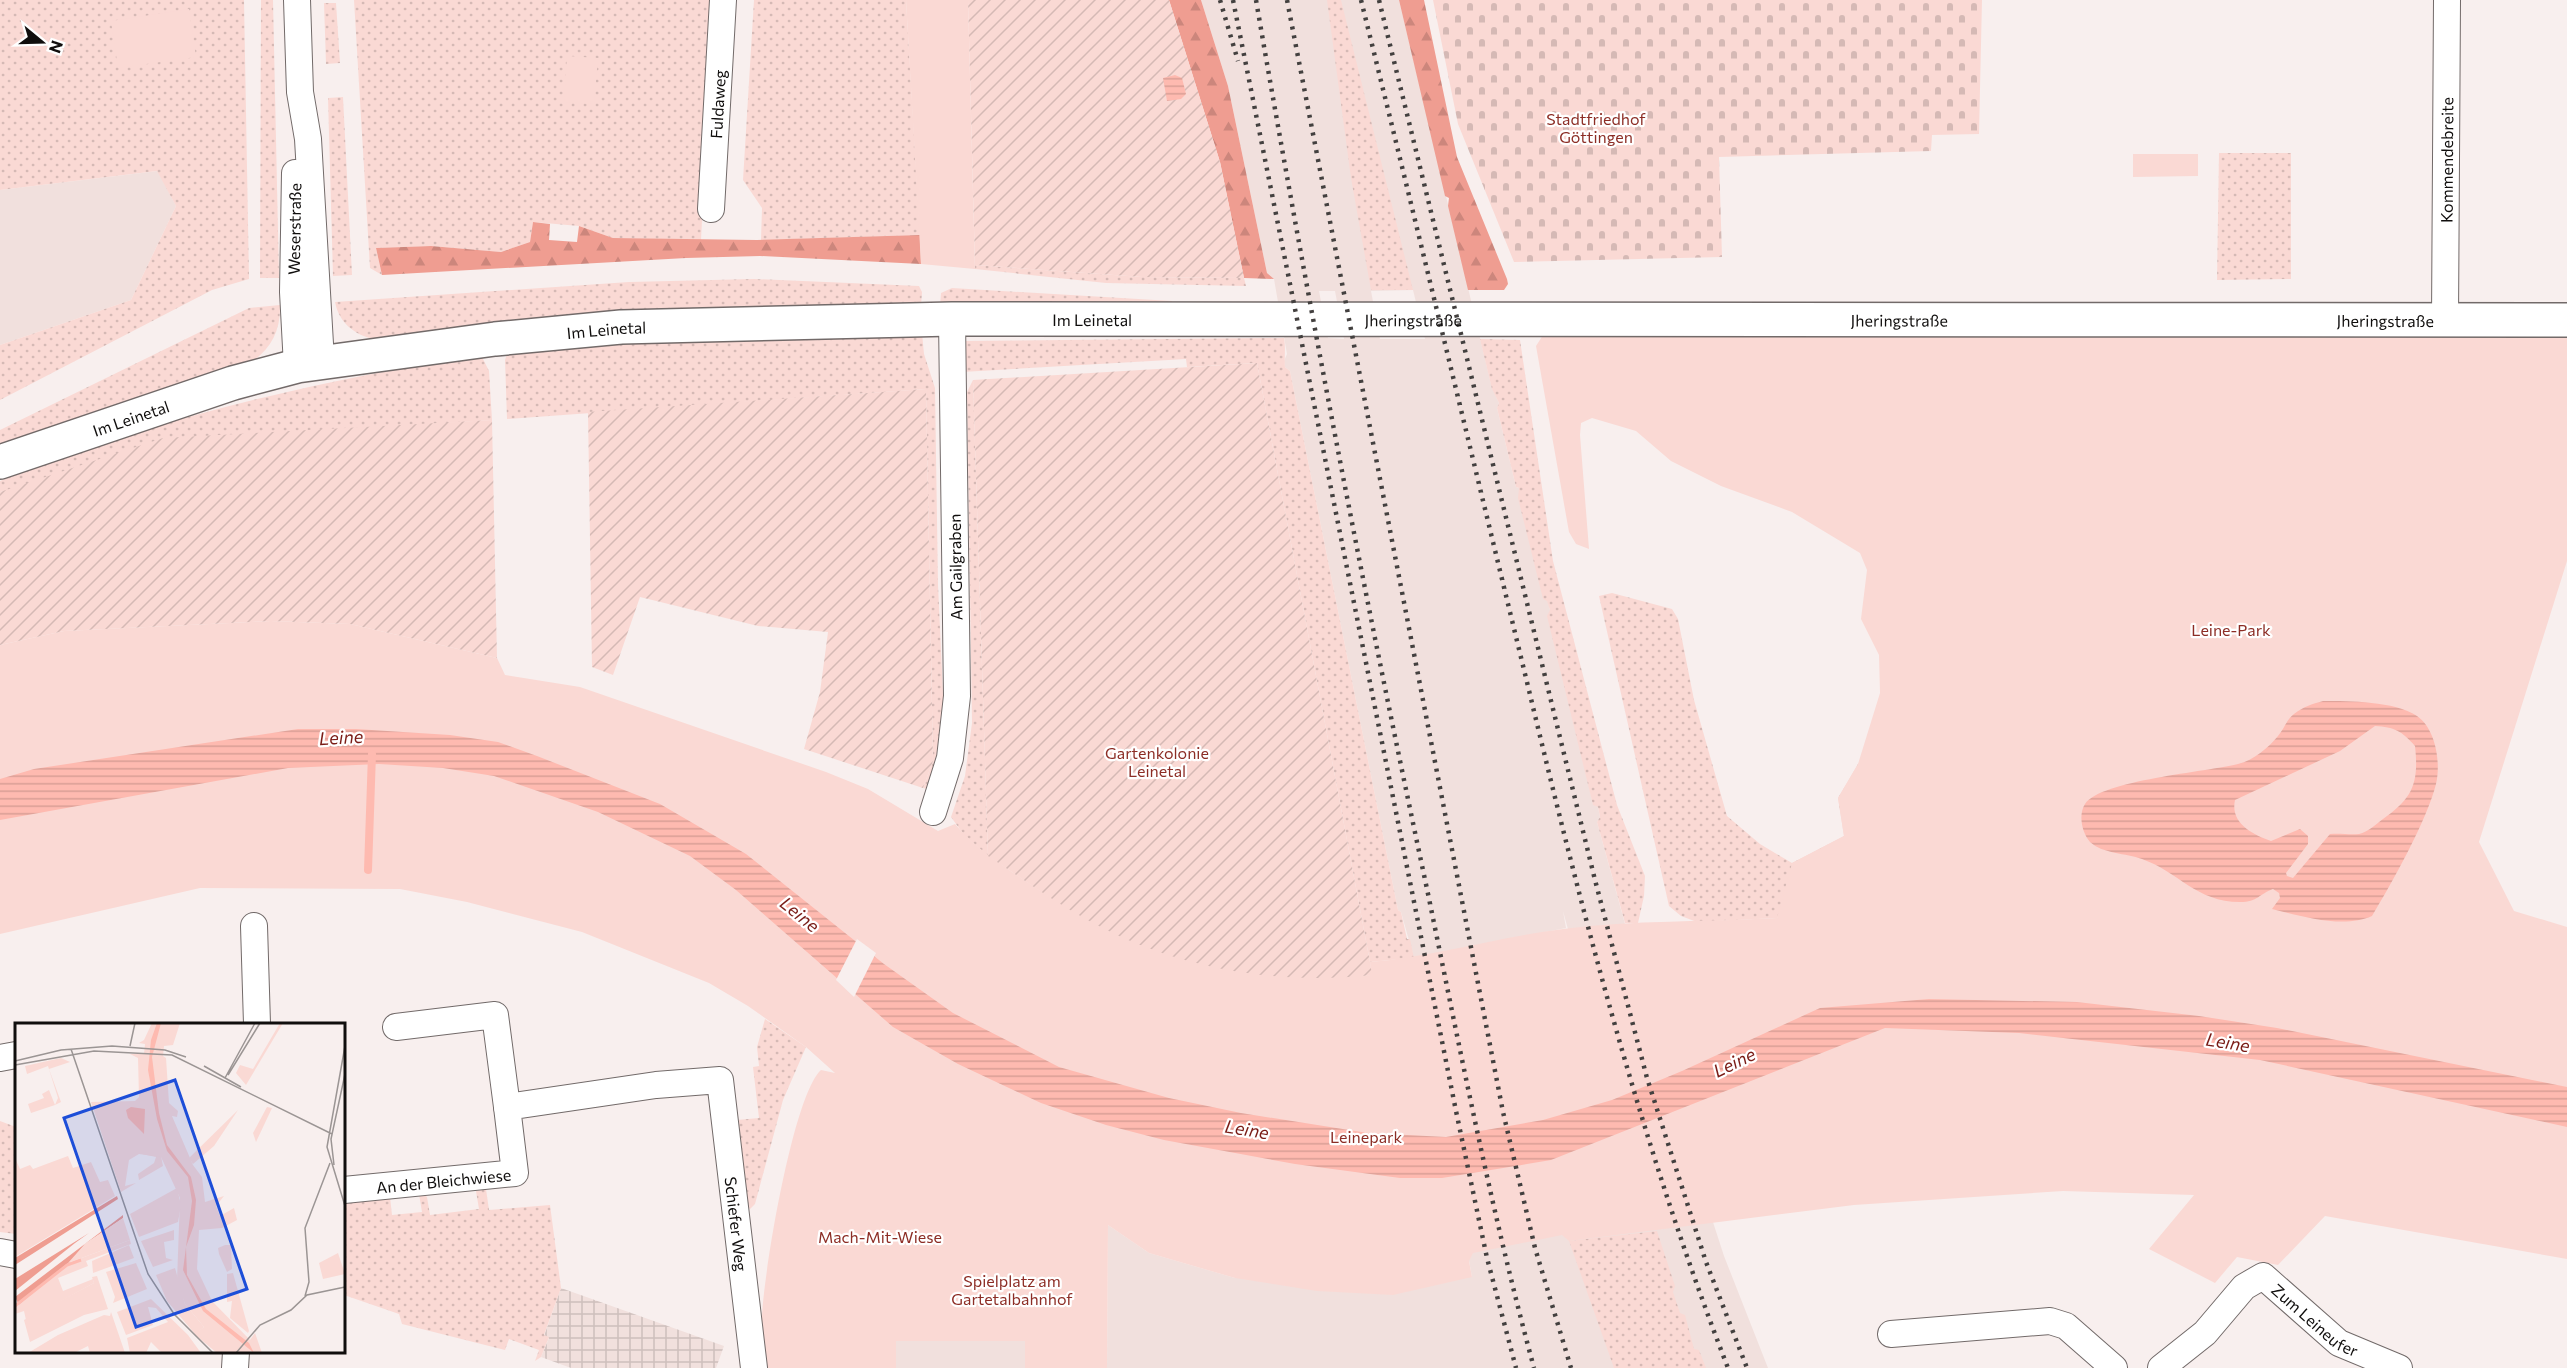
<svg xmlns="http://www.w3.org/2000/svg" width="2567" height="1368" viewBox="0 0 2567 1368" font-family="Commissioner,sans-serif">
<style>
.built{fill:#f1e0dd;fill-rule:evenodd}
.industrial{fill:url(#industrial-grid)}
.grass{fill:url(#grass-dots)}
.forest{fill:url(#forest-firs)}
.cemetery{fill:url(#cemetery-stones)}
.park{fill:#fad9d4}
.garden{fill:url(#garden-furrows)}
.water{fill:url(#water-rules);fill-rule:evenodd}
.pier{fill:#f8efee}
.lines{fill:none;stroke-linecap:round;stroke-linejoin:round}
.stream{stroke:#febab0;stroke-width:8}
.minor-casing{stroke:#726a69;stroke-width:28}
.major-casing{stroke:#726a69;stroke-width:36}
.minor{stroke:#fff;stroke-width:26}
.major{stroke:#fff;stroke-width:33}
.rail{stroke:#43403f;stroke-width:4.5;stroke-dasharray:3 6;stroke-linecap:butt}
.labels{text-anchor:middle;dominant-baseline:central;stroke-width:4.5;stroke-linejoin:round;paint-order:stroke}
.street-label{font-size:16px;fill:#100e0d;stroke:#fff}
.park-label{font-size:16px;fill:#8c2d25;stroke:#fff}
.water-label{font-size:18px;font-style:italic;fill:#7a1c16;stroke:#fff}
.inset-river{fill:none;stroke:#febab0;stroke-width:3}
.inset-road{fill:none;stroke:#9b9594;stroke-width:1.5}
.view{fill:#1d4ed8;fill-opacity:0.15;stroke:#1d4ed8;stroke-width:3}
.inset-edge{fill:none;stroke:#100e0d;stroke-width:3}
</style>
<defs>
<pattern id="industrial-grid" width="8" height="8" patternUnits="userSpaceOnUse" patternTransform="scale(1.5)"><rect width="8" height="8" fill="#f1e0dd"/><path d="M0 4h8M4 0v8" fill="none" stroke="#cebfbc"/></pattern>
<pattern id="grass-dots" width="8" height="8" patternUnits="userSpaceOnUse" patternTransform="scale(1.5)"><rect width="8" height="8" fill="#fad9d4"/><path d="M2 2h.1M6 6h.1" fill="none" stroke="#d5b9b5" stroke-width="1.8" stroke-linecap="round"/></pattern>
<pattern id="forest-firs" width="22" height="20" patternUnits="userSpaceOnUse" patternTransform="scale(1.5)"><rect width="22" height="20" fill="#ef9d91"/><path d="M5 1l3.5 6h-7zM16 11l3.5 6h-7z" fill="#cc867c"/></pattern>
<pattern id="cemetery-stones" width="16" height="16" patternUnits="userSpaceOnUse" patternTransform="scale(1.5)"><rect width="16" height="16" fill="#fad9d4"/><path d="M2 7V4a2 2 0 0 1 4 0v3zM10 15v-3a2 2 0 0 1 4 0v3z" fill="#d5b9b5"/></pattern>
<pattern id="garden-furrows" width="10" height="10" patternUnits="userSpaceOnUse" patternTransform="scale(1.5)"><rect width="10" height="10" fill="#fad9d4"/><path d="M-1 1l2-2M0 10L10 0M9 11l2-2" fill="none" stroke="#d5b9b5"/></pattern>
<pattern id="water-rules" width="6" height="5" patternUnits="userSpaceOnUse" patternTransform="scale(1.5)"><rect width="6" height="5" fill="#febab0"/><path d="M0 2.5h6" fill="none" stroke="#d99f96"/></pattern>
</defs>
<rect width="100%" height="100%" fill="#f8efee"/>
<g class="built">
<path d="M1201,0H1399L1492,388L1499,403L1497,408L1516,487L1519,488L1550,610L1593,804L1598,807L1600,817L1597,822L1673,1099L1724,1256L1768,1368H1107L1108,1225L1149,1253L1235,1278L1472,1277L1414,958L1401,912L1398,910L1290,371L1285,367L1284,361L1287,354L1274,279L1267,273L1228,86ZM1413,290L1425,339H1380L1371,291ZM1319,291H1335L1344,339L1328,338ZM1563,911L1619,1115L1498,941L1566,928Z"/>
<path d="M158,171L176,206L131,300L0,345V190Z"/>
<rect x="896" y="1341" width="129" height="27"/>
</g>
<path class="industrial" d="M561,1288L724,1346L716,1368H571L541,1357L549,1338L544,1336Z"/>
<g class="grass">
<path d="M0,0H244L249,279L212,290L0,400V345L131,300L176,206L157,171L0,190Z"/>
<path d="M261,0H273L279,278H260Z"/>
<path d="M354,0H713L701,240L613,238L579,226L533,222L530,242L501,252L431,246L376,248L382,275L370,268Z"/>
<path d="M754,0H906L920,235L761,240L762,208L743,180Z"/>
<path d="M1327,0H1341L1413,290H1371L1351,178Z"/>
<path d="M324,3H336L340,63L326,64Z"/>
<path d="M343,97L352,275L333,276L328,98Z"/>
<path d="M2219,153H2291V279L2217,280Z"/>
<path d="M975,265L1142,277L1244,278L1246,286L1106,283L975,269Z"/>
<path d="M754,279L919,286L922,292L921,306L718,308L617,313L373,339C353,334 339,322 335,302L629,282Z"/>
<path d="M952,288L1172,301V305L940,306L941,293Z"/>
<path d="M280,305C281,334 268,354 243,367L68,421L0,449V430L249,308Z"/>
<path d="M922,333L924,354L935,388L938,585L945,738L928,789L923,788L933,761L926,389L507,419L505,360L508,351L643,341Z"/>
<path d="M1284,338C1286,349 1284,358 1285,367L1290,371L1398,910L1401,912L1407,939H1410L1414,958H1411L1370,962L1257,363L1187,367L1186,359L962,372L961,341Z"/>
<path d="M1480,339L1520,340L1553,561L1617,805L1645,876L1644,896L1638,923H1625L1597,822L1600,817L1598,807L1593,805L1547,616L1550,610L1547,601L1543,599L1518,498L1519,488L1516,487L1497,408L1499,403L1492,389Z"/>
<path d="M481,355L489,371L492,420L343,430L0,492V481C155,418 316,381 481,355Z"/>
<path d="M973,380L988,856L964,835L951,817L965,776L972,723L967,392Z"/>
<path d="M2097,543L1777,918L1697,922L1681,916L1669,906L1599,596L1612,593L1672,609L1678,619L1694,700L1727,816L1760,844L1792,863L1844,836L1838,798L1858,764Z"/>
<path d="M765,1019L806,1047L783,1100L755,1204L750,1209L747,1206L737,1120L759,1118L753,1067L759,1066L757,1047Z"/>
<path d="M0,1121L16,1127V1234L0,1232Z"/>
<path d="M486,1189L489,1210L550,1205L561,1288L544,1335L549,1337L541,1357L535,1361L539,1350L509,1339L505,1350L402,1324L399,1314L344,1295V1203L390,1197L392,1215L422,1212L419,1194L422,1193L427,1197L430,1215L479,1209L476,1191Z"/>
<path d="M1657,1231L1675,1286L1673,1292L1680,1313L1685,1315L1694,1349L1699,1350L1706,1368H1614L1569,1241Z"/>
</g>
<g class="forest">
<path d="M1169,0H1201L1228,86L1267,273L1274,279L1244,278L1220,162Z"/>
<path d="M1399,0H1424L1457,157L1507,279L1508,284L1504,290H1468L1448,206L1449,198L1445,196Z"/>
<path d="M533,222L550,224L549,240L577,242L579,226L613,238L757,240L920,235L921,264L760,256L686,258L382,275L376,248L431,246L501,252L530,242Z"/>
</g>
<path class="cemetery" d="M1433,0H1982L1979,134L1932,135L1931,151L1719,157L1722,257L1514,262L1458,124Z"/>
<g class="park">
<path d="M906,0H968L975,269L921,264Z"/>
<path d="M189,9L196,57L118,68L111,21Z"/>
<path d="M567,56L598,58L594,104L564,102Z"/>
<path d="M2133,154H2198V176L2133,177Z"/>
<path d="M1545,332L2567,336V561L2479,842L2514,911L2567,927V1259L2325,1216L2278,1265L2237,1257L2215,1283L2149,1249L2194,1195L2063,1191L1854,1205L1569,1241L1562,1235L1473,1253L1469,1261L1472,1277L1393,1295L1317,1291L1235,1278L1149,1253L1108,1225L1107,1368H1025V1341H896V1368H767C766,1352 762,1334 762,1318C763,1276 793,1095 821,1070L835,1073L806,1047L748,1006L709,983L582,932L467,902L400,889L200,888L0,934V645L64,631L271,621L350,624L497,658L505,675L580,687L826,772L868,789L938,831L955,824C977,850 1005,867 1033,886C1145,960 1238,982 1371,975L1370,962C1436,956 1498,937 1563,929C1634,920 1706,922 1777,918L1792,863L1844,836L1838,798L1858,764L1880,693L1879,655L1861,619L1867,570L1860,553L1792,512L1721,486L1671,461L1636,431L1592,418L1581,423L1580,435L1589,549L1576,544L1569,532L1536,346Z"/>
</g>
<g class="garden">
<path d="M968,0H1169L1220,162L1244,278L1142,277L975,265Z"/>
<path d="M1257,363L1370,962L1372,975C1273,986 1170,967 1084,918C1051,900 1020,877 988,856L973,380Z"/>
<path d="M926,389L933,761L923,788L804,749L820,692L828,632L758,626L640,597L613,675L592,667L588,412Z"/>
<path d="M492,420L497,658L350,624L271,621L64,631L0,645V492L163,438Z"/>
</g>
<g class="water">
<path d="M1175,75L1182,78L1186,94L1181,99L1167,101L1163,78Z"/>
<path d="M2323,701C2350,701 2394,701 2417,716C2436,729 2441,763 2436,784C2427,820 2392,883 2372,916C2343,929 2302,916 2272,909L2280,898L2279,893L2273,889C2259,894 2258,902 2240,902C2196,902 2179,872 2142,859C2126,853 2103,854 2090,842C2082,833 2078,815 2085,804C2101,780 2207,772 2238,764C2254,760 2268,748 2278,736C2284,729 2287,719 2294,714C2303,707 2312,704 2323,701ZM2375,726C2394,727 2402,731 2415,746C2419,783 2413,798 2383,819C2376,824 2368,832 2359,834C2350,835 2340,833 2330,834L2293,878L2287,876L2286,873L2308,844V836L2300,829L2271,841C2252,834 2230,823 2235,800L2340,751Z"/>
<path d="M298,729H356L450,735L498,742L537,756L660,804L746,854L884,964L953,1013L1059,1067L1169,1098L1241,1113L1368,1133L1446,1137L1543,1120L1612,1100L1682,1071L1820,1008L1929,999L2077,1002L2199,1016L2277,1028L2567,1087V1127L2260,1060L2019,1033L1885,1028L1551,1160L1442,1178H1400L1295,1164L1164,1140L1106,1125L1041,1103L958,1064L893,1027L736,890L690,856L598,812L494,776L443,768L379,764L288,768L0,820V779L34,769Z"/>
</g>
<path class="pier" d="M857,939L876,953L854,997L836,980Z"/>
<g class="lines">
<path class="stream" d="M368,870L372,754"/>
<g class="minor-casing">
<g id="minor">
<path d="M297,0L300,92L308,139L321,361"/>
<path d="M295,173L293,292L297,366"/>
<path id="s1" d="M711,209L723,0"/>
<path id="s2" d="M2445,319L2447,0"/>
<path d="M933,812L950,758L957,696L952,319"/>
<path d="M254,926L257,1024"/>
<path d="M396,1027L495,1015L507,1107"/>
<path d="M0,1058L16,1055"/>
<path id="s3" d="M344,1190L515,1173L507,1107L656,1085L720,1080L754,1368"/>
<path d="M0,1252L16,1255"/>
<path d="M1891,1334L2050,1321L2066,1326L2114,1368"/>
<path d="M235,1368L236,1352"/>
<path id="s4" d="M2161,1368L2205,1333L2244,1287L2263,1276L2339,1343L2399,1368"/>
</g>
</g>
<g class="major-casing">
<g id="major">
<path id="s5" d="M0,462L233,383L297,366L495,339L621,327L952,319L2567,320"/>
</g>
</g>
<use href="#minor" class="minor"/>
<use href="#major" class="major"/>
<g class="rail">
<path d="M1220,0L1238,61"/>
<path d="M1233,0L1456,1111L1487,1258L1516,1368"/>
<path d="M1256,0C1307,297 1364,594 1427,889C1460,1049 1491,1210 1534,1368"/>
<path d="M1287,0L1503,1112L1535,1248L1571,1368"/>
<path d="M1361,0C1417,226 1471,452 1526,678C1582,912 1641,1144 1728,1368"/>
<path d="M1379,0L1595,880L1647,1078L1706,1262L1747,1368"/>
</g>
</g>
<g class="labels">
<g class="street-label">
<text stroke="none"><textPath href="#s1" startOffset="105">Fuldaweg</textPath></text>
<text stroke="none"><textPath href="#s2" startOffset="159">Kommendebreite</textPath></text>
<text transform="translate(294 229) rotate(-89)">Weserstraße</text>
<text stroke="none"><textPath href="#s5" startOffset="1110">Im Leinetal</textPath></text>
<text stroke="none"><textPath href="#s5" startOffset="1431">Jheringstraße</textPath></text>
<text stroke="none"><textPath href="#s5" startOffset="1917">Jheringstraße</textPath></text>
<text stroke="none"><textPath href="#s5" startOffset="2403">Jheringstraße</textPath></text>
<text stroke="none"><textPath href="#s5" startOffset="624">Im Leinetal</textPath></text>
<text stroke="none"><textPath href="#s5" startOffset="138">Im Leinetal</textPath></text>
<text transform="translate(955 567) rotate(-91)">Am Gailgraben</text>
<text stroke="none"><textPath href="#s3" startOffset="100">An der Bleichwiese</textPath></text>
<text stroke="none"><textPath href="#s3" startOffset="598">Schiefer Weg</textPath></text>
<text stroke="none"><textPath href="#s4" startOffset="207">Zum Leineufer</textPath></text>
</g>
<g class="park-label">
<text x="1596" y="118">Stadtfriedhof<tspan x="1596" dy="18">Göttingen</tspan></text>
<text x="2231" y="629">Leine-Park</text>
<text x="1157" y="752">Gartenkolonie<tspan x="1157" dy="18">Leinetal</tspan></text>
<text x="1366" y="1136">Leinepark</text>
<text x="880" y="1236">Mach-Mit-Wiese</text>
<text x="1012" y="1280">Spielplatz am<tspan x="1012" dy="18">Gartetalbahnhof</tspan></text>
</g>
<g class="water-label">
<text transform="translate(341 737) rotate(-3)">Leine</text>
<text transform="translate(800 914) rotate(39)">Leine</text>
<text transform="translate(2228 1042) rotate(9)">Leine</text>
<text transform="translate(1734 1062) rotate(-26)">Leine</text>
<text transform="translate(1247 1129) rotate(9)">Leine</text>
</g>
</g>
<g transform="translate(15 1023)">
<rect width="330" height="330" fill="#f8efee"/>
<path d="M265,0H268L231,62L221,50L225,42L238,46ZM46,35L55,39L34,46L46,79L40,82L43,75L33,43L12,51L10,43ZM223,87L199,123L178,141L174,135ZM107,106L146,133L148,143L124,157L123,151L139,140L141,134L127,131ZM114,222L119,235L78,250L77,238ZM210,222H216L217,246L212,249L204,231L203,225ZM323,230L330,251L308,256L304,240ZM121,240L132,266L98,280L100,274L91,249ZM218,250L234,308L233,310L215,295L217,278L212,279V251ZM82,253L93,286L69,292L15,319L9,297L79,260L77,254ZM136,276L173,312L186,330H147L136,319L131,330H115L112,315L153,299L141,285L133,284L138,302L111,312L102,289ZM96,289L110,330H75L73,323L59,330H13L43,312L89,292L95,293Z" fill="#fad9d4"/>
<path d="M102,173L103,176L0,242V235ZM108,192V195L70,221L53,242L4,282L0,274ZM74,210L60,220L0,268V256Z" fill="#ef9d91"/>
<path d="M53,133L58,145L76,139L85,159L93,157L100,173L0,234V135L5,146L15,142L18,146Z" fill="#fad9d4"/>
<path d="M137,0H165L158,22L149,23L148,33L151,35L154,80L163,88L162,94L157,93L178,142L187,154L190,179L209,173L201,183L205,193L219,185L222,197L207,205L184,207L182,246L197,278L235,317L240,310L247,330H202L179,311L189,304L170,281L162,258L165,175L146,134L124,131L114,137L110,163L121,160L106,169L76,79L120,78L124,74L123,35L115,31H129L130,21L124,20L129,17ZM34,67L40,82L16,90L13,81L29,75L27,71ZM252,84L257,85L241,119L238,110ZM115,217L116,221L71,238L73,243L43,255L48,268L78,256L79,260L11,297L9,288L0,291V285L53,240Z" fill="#fad9d4"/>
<path d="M162,165L166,182L163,199L124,214L115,191ZM108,195L115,217L53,240L70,221ZM159,207V217L149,219L151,235L158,237L138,244L126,218ZM160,245L170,281L189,304L180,311L152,278L141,252Z" fill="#fad9d4"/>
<path d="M142,0H146L137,34L144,90L152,122L176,154L181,177L179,202L171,224L172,252L191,286L234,320L239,330L188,288L168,247L177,178L173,154L152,128L142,96L133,47L136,17ZM116,84L130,86L129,111L113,95L111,87Z" fill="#febab0"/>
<path class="inset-river" d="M0,283L52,242L66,237"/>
<path class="inset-road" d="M115,23L120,0M330,23L312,124L330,183M56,26L133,251L159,291L198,330M0,38L46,27L97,23L150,27L171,34M0,42L79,28L157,32L317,111M189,43L226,64M213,52L245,0M210,55L240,0M319,142L316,116L330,51M290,273L294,259L290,205L315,140M221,330L245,302L276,287L292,272L330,264"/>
<path class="view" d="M160,57L232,266L121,304L49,95Z"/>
<rect width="330" height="330" class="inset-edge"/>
</g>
<g transform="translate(42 42) rotate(109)" stroke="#ffffff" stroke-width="4.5" paint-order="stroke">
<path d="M0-4.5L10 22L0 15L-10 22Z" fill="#100e0d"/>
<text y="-9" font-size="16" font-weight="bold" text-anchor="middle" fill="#100e0d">N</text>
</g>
</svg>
